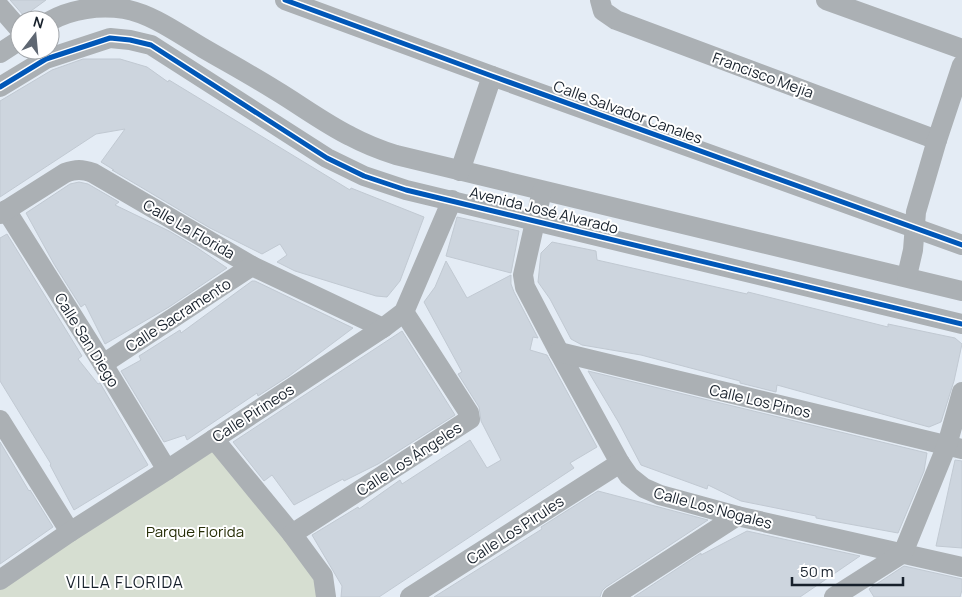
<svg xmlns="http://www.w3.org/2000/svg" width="962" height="597" viewBox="0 0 962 597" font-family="Manrope,sans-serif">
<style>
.park{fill:#d6ded1}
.building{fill:#cdd5de;stroke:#c1c9d2}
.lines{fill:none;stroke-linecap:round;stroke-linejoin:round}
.minor{stroke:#abb0b4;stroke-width:20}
.cycleway-casing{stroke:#fff;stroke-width:8}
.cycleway{stroke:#0057b8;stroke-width:5}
.labels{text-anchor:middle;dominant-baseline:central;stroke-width:4;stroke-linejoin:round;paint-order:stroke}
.street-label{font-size:15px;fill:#17202b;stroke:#fff}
.park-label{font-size:15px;fill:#252d05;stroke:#fff}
.neighbourhood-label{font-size:16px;letter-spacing:1px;fill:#17202b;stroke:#fff}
</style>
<rect width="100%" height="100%" fill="#e4ecf5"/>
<path class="park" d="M196,451L217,452L314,576L319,597H0V580Z"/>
<g class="building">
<path d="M10,0H46L24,16Z"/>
<path d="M83,59H120L147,67L168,82L169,80L350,190L351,188L424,217L400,281L387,297L376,296L295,271L277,262L287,255L280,244L262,254L210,228L112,170H114L101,162L125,129L96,134L0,197V101L52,70Z"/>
<path d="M79,182L88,184L119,202L115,205L169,231L196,247L227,268L169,307L105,344L85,304L81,307L54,264L26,213L70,184Z"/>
<path d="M457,217L519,231L511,273L446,256Z"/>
<path d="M7,234L82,356L78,359L98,384L100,383L148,465L74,510L50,465L51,464L0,381V238Z"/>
<path d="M552,242L596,251L597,260L747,294L748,292L888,327V324L955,338L962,344L954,381L941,422L929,427L777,385L776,392L740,383V381L641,355L582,345L571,339L550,299L538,282L541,253Z"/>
<path d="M446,261L467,298L511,275V284L514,292L538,338L533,337L530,350L547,355L597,447L570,463L574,468L379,597H341L342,586L312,535L358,507L359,509L400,480L402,484L470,440L487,468L501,460L481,421L479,407L458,374L462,372L424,302L435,287Z"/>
<path d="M252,281H255L353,328L289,376L258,396L257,393L187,440L185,435L164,442L121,371L141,360L139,356L180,330L181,333Z"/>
<path d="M402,331L455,415L378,464L344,481L343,479L294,505L272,475L264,481L233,442Z"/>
<path d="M588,371L927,453L924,471L898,533L816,518V516L741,501L708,485L707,489L641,465L619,423Z"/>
<path d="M0,442L29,491L30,490L53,527L0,564Z"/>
<path d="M955,460L962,461V548L936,546Z"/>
<path d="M598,491L708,520L606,587L602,591L600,597H434L542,529L541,527Z"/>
<path d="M747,531L860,556L800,597H634L701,553V555Z"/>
<path d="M904,566L962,579V590L960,597H874L869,589Z"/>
</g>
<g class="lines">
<g class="minor">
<path d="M285,0L492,76L962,245"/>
<path d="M600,0L603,11L616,20L937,140"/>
<path d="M826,0L962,49"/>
<path d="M0,7L20,30"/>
<path d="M50,21C71,9 100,5 124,9C152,14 179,34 203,48C227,62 251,75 275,90C300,105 324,123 350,136C365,144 380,150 396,155L962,291"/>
<path d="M0,53L20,40"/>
<path d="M0,87L46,59L110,38L130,40L151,45L327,158L364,176L406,190L962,324"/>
<path d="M460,171L492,76"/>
<path d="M542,191L523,275L525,287L559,352L620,463L629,476L644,488L660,495L737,516L962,567"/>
<path d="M6,210L103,364L167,470"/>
<path d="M0,214L65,173C76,169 82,169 93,173L252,266L383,328"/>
<path d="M907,276L913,250L916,212L937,140L962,65"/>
<path d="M559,352L962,449"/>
<path d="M103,364L252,266"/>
<path d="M0,420L70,532"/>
<path d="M214,439L292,534L323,576L326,597"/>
<path d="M292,534L470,419L469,413L404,312"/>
<path d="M0,580L70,532L167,470L383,328L404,312L452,200"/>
<path d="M410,597L620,463"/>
<path d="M612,597L737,516"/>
<path d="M834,597L903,553L947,445L962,392"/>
</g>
<g class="cycleway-casing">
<g id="cycleway">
<path d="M285,0L492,76L962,245"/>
<path d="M0,87L46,59L110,38L130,40L151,45L327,158L364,176L406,190L962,324"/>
</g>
</g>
<use href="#cycleway" class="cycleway"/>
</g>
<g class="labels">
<g class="street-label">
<text transform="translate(763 75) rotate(20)">Francisco Mejia</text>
<text transform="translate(628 112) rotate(20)">Calle Salvador Canales</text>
<text transform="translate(544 210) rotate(14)">Avenida José Alvarado</text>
<text transform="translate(189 229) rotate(30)">Calle La Florida</text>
<text transform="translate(178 315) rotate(-33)">Calle Sacramento</text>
<text transform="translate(87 340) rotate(58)">Calle San Diego</text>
<text transform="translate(760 401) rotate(13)">Calle Los Pinos</text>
<text transform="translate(253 413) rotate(-33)">Calle Pirineos</text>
<text transform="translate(409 459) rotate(-33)">Calle Los Ángeles</text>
<text transform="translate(713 508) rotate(15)">Calle Los Nogales</text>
<text transform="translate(515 530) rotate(-33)">Calle Los Pirules</text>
</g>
<g class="park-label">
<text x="195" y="531">Parque Florida</text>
</g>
<g class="neighbourhood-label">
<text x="125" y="582">VILLA FLORIDA</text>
</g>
</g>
<g transform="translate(35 35) rotate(16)"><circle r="24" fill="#ffffff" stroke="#a2a6aa"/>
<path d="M0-4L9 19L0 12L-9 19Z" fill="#5f6772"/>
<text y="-8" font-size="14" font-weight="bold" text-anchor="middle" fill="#17202b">N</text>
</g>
<path d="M792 577v8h111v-8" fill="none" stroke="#17202b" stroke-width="2.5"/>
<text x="800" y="577" font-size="15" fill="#17202b" stroke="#ffffff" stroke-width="4" paint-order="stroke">50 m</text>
</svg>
